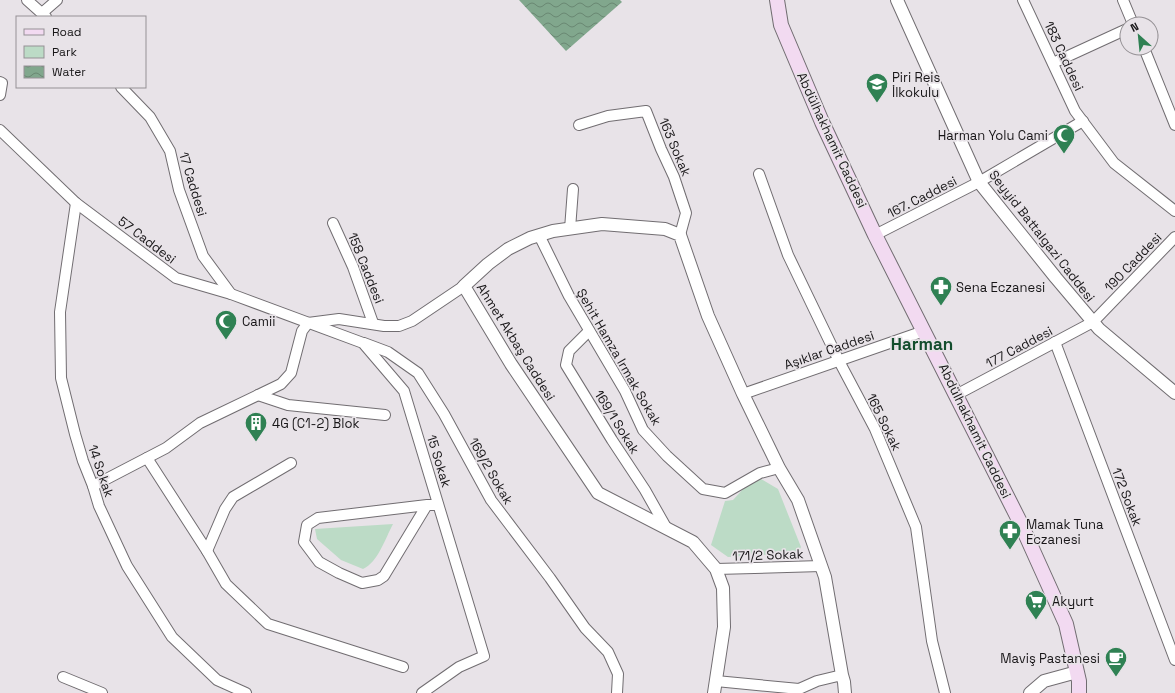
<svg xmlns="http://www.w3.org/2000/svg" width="1175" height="693" viewBox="0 0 1175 693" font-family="'Space Grotesk',sans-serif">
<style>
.green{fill:#bcdbc6}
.water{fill:url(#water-waves)}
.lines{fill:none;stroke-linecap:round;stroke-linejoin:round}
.minor-casing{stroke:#716d71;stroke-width:12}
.tertiary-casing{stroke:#716d71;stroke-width:14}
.secondary-casing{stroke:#716d71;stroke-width:16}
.minor{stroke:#fff;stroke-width:10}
.tertiary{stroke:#fff;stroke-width:12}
.secondary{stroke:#f2daf1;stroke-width:14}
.labels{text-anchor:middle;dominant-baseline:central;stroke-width:3.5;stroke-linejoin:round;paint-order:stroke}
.street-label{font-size:13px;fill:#181618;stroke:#e8e3e8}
.poi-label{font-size:13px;fill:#181618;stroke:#e8e3e8;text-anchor:start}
.district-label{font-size:17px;font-weight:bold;fill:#134d2d;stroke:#e8e3e8}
</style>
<defs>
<pattern id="water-waves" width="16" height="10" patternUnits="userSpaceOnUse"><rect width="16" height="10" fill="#81a78d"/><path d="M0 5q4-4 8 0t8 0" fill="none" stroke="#698772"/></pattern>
</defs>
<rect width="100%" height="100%" fill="#e8e3e8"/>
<g class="green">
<path d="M761,479L778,489L801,547L798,553L728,557L711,545L725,501L733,500L745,487Z"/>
<path d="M393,524C385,539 378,562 363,569L341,560L317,539L315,529Z"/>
</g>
<path class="water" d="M519,0H620L622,2L566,51Z"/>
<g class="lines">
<g class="minor-casing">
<g id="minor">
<path d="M27,0L46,17"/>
<path d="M1023,0L1075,111L1114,163L1175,211"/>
<path d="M1123,0L1133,24"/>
<path d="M42,13L57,0"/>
<path d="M1144,48L1175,125"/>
<path d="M1053,63L1127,29"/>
<path d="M0,82L2,83L0,95"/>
<path d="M121,87L150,117L170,151L179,190L203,256L231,294"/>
<path d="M579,125L608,116L646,111L661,149L674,177L686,213L680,235"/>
<path d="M0,130L76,203L176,278L231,294L363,343L404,391L484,656L459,667L422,693"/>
<path d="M759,174L788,255L839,361L875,429L916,527L932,641L945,693"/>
<path d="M76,203L60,312L61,378L75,434L83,461L93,486L99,506L127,566L172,637L217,680L246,693"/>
<path d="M333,223L353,267L373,323"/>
<path d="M570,229L573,189"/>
<path d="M539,235L569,296L625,391L643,430L667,456L703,489L725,493L760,473L779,468"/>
<path d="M875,235L979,182L1083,121"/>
<path d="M589,331L569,351L566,365L612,440L645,490L667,529"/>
<path d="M1055,342L1175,660"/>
<path d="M364,343L388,352L418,373L444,414L491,500L550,578L585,628L608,652L618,674L617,693"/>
<path d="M743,394L924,331"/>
<path d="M258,395L288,405L385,415"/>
<path d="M956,395L1093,322L1175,237"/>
<path d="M147,458L207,551L226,584L268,624L403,667"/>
<path d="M93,486L166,448L200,423L281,384L291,373L302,331L308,323L339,319L384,326H399L412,321L464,286"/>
<path d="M427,505L384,576L378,580L362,583L339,573L319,562L304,542L307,525L318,518L427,505H438"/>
<path d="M207,551L225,509L233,497L291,463"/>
<path d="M716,569L821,566"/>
<path d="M63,677L102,693"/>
<path d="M716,681L799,689L817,681L842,675"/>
</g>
</g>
<g class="tertiary-casing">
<g id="tertiary">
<path d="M897,0L979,182L1056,278L1099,329L1175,393"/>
<path d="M714,693L724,627L723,588L716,569L693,542L598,493L511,364L464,286L488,264L508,249L530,238L553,231L602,224L665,229L680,235L708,316L743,394L779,468L798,500L825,577L842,675L844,682L845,693"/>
<path d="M1030,693L1044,681L1077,672"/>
</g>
</g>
<g class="secondary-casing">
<path id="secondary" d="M777,0L781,25L822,122L875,235L1020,522L1066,624L1079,681V693"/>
</g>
<use href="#minor" class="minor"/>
<use href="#tertiary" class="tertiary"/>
<use href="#secondary" class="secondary"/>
</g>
<defs>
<g id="school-pin" transform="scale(1.15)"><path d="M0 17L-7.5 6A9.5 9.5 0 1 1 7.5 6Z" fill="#2f8153" stroke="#e8e3e8"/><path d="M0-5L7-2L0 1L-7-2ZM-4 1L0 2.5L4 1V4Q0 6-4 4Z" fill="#fff"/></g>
<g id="mosque-pin" transform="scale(1.15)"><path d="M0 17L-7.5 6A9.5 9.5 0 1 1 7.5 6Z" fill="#2f8153" stroke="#e8e3e8"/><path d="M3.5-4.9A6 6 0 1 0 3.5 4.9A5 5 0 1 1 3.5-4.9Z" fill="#fff"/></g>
<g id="pharmacy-pin" transform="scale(1.15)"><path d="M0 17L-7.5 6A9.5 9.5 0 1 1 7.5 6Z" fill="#2f8153" stroke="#e8e3e8"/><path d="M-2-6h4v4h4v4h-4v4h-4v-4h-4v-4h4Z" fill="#fff"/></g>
<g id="building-pin" transform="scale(1.15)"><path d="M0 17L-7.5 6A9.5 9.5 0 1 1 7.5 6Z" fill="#2f8153" stroke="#e8e3e8"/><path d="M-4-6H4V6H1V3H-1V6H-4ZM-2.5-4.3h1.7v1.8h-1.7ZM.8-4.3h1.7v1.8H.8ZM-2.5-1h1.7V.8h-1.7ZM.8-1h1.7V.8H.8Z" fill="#fff"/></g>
<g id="supermarket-pin" transform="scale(1.15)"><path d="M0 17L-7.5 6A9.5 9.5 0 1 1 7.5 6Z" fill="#2f8153" stroke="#e8e3e8"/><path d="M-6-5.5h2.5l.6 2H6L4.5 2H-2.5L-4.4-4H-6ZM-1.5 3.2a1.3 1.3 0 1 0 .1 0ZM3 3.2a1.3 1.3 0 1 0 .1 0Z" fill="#fff"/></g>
<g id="cafe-pin" transform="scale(1.15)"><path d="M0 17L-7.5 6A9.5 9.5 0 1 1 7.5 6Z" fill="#2f8153" stroke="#e8e3e8"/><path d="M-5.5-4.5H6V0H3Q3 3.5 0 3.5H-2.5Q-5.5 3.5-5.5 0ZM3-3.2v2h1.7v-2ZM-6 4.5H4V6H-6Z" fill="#fff"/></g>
</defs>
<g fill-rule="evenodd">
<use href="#school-pin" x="877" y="84"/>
<use href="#mosque-pin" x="1064" y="135"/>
<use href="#pharmacy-pin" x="941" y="287"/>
<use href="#mosque-pin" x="226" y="321"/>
<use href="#building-pin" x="256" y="423"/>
<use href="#pharmacy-pin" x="1010" y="531"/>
<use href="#supermarket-pin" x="1036" y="601"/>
<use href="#cafe-pin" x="1116" y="658"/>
</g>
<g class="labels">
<g class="street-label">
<text transform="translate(1064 56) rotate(65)">183 Caddesi</text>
<text transform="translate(832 140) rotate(65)">Abdülhakhamit Caddesi</text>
<text transform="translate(675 147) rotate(67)">163 Sokak</text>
<text transform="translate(193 184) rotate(73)">17 Caddesi</text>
<text transform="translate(922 197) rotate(-27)">167. Caddesi</text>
<text transform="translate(1042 236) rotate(52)">Seyyid Battalgazi Caddesi</text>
<text transform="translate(147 240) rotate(37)">57 Caddesi</text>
<text transform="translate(1133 262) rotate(-46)">190 Caddesi</text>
<text transform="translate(366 268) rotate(68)">158 Caddesi</text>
<text transform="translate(516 342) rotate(58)">Ahmet Akbaş Caddesi</text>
<text transform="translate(1019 347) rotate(-28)">177 Caddesi</text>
<text transform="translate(829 350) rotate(-19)">Aşıklar Caddesi</text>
<text transform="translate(619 357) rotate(60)">Şehit Hamza Irmak Sokak</text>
<text transform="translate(617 422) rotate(58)">169/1 Sokak</text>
<text transform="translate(884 422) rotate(64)">165 Sokak</text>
<text transform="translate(975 431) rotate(64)">Abdülhakhamit Caddesi</text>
<text transform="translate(439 461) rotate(73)">15 Sokak</text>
<text transform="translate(101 471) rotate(71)">14 Sokak</text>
<text transform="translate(491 471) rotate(60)">169/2 Sokak</text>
<text transform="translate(1127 497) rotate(69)">172 Sokak</text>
<text transform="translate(768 555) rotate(-2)">171/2 Sokak</text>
</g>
<g class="poi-label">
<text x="892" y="77">Piri Reis<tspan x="892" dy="15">İlkokulu</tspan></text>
<text x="1048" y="135" text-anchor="end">Harman Yolu Cami</text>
<text x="956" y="287">Sena Eczanesi</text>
<text x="242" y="321">Camii</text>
<text x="272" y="423">4G (C1-2) Blok</text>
<text x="1026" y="524">Mamak Tuna<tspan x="1026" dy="15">Eczanesi</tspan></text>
<text x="1052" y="601">Akyurt</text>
<text x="1100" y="658" text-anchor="end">Maviş Pastanesi</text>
</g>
<g class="district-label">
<text x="922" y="344">Harman</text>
</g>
</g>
<rect x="16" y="16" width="130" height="72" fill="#e8e3e8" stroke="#959195"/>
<rect x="24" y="29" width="20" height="6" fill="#f2daf1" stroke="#959195"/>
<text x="52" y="36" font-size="12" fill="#181618">Road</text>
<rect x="24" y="46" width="20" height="12" fill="#bcdbc6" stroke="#959195"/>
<text x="52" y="56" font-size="12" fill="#181618">Park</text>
<rect x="24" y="66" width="20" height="12" fill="url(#water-waves)" stroke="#959195"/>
<text x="52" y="76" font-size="12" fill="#181618">Water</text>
<g transform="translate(1139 36) rotate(333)"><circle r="19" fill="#e8e3e8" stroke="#959195"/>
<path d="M0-3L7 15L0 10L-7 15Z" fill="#2f8153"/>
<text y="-6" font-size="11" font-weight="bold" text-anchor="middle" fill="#181618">N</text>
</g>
</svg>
